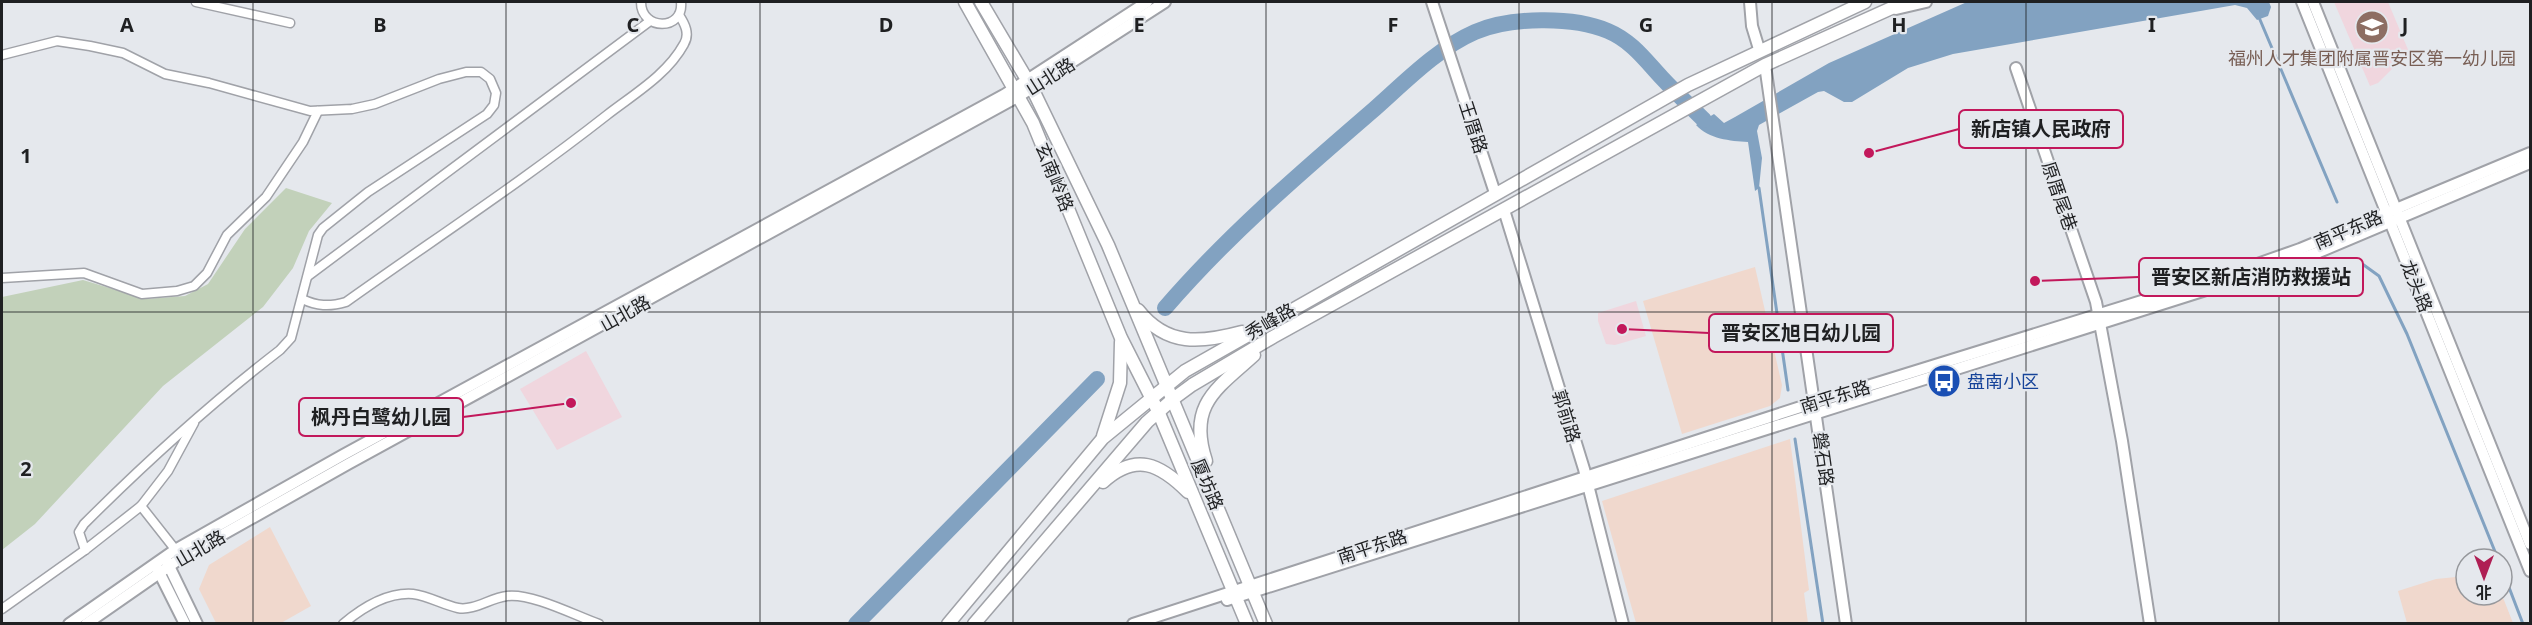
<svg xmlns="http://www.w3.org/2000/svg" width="2532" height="625" viewBox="0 0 2532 625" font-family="'Noto Sans','Noto Sans SC',sans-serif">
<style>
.commercial{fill:#f0d8cd}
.education{fill:#f0d6de}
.green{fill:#c2d1ba}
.water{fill:#82a2c1}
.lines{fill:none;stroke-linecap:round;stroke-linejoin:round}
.stream{stroke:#82a2c1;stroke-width:3}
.river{stroke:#82a2c1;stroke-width:16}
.minor-casing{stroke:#a0a2a8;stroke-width:11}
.tertiary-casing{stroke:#a0a2a8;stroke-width:14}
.secondary-casing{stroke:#a0a2a8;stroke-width:14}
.primary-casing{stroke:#a0a2a8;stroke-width:15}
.minor{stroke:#fff;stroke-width:8}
.tertiary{stroke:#fff;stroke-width:10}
.secondary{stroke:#fff;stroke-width:10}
.primary{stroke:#fff;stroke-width:12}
.grid{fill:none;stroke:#1f2022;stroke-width:1.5;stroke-opacity:0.55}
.labels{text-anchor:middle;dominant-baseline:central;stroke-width:4.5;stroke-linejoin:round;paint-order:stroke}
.education-label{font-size:18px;fill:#785e54;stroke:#e5e8ed}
.street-label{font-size:18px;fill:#1f2022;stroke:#e5e8ed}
.transit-label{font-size:18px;fill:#164399;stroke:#e5e8ed;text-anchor:start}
.grid-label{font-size:20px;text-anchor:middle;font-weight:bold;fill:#1f2022;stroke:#e5e8ed;stroke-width:4.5;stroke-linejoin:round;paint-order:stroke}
.leader{fill:none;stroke:#c2185b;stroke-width:2}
.callout-dot{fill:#c2185b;stroke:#e5e8ed;stroke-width:2}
.callout{fill:#e5e8ed;stroke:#c2185b;stroke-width:2}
.callout-label{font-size:20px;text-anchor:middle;font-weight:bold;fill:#1f2022}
</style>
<rect width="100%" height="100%" fill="#e5e8ed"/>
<g class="commercial">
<path d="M1755,267L1782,385L1780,398L1770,406L1682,434L1643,301Z"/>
<path d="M1790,439L1809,590L1804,593L1808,623H1636L1602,501Z"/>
<path d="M270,527L311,606L281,623H216L199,589L209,565Z"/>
<path d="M2466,576V595H2502L2513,623H2407L2398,591L2436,579Z"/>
</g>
<g class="education">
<path d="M2334,2H2388L2409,52L2378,83L2370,86Z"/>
<path d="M1636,301L1646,336L1615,345L1606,344L1598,321V313Z"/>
<path d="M586,351L622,417L557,450L520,389Z"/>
</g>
<path class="green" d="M286,188L332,203L309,231L293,268L263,307L163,386L35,524L2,550V297L83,280L146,299L185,296L208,284L245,229Z"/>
<path class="water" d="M1967,2H2269L2271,7L2268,16L2257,20L2247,8L2235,5L1953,54L1908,68L1852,102H1844L1824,91L1818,92L1759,125L1757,131L1762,158L1759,188L1755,191L1748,142C1730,141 1709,139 1696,125L1714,114L1724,123L1735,117L1829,63Z"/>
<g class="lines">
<g class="stream">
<path d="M2258,15L2337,202"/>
<path d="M1759,188L1788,390"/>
<path d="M2361,263L2379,276L2407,334L2498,559"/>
<path d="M1795,439L1823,624"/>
<path d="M2502,569L2523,624"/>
</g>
<g class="river">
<path d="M1165,308C1228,235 1298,175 1371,112C1403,84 1436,49 1475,32C1510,17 1573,16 1608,31C1632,41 1646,61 1662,78C1676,93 1690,106 1704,120"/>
<path d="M856,624L1097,379"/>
</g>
<g class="minor-casing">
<g id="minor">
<path d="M196,2L290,23"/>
<path d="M641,2C641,31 684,31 681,2"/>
<path d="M2,55L57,41L90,46L123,53L165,74L209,83L310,111L352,109L375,104L439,79L466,72H481L490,79L496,93L494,105L487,114L368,192L323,228L318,235L291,338L280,350C210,404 146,462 84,524L79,532L85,550"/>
<path d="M308,276L650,21"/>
<path d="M2,278L84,273L142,294L177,291L194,286L207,273L227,235L266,197L303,142L318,111"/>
<path d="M302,299C317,306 329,307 346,302C433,240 523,181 607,115C634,94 667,75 684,44C690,34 685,24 679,15"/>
<path d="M141,506L178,553"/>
<path d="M2,609L85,550L141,506L168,471L194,423"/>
<path d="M343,624C362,608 388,592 413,594C429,596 443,605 458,608C474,611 490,598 507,596C532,593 574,615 599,624"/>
</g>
</g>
<g class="tertiary-casing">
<g id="tertiary">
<path d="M1432,2L1495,193"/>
<path d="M1750,2L1752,26L1759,49"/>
<path d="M1765,65L1846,624"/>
<path d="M2016,68L2096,302L2122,441L2150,624"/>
<path d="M1504,210L1584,469L1623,624"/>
</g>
</g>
<g class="secondary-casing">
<g id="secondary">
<path d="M2302,2L2530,571"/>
<path d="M2313,2L2530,544"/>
<path d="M1896,9L1926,2"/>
<path d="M167,562L197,624"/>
<path d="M156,566L185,624"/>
<path d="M1227,600L2269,270L2319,252L2530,163"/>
<path d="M69,624L175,550L343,455L1004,95L1147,2"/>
<path d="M86,624L181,558L348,464L1019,96L1165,2"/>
<path d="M1133,624L1816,402L2232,273L2300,249L2530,153"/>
</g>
</g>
<g class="primary-casing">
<g id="primary">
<path d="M965,2L1033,123L1121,338L1158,411L1247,624"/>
<path d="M981,2L1032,88L1108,245L1266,624"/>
<path d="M1138,310C1167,347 1201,343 1242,332"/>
<path d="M1103,436L1120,383L1121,342"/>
<path d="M1206,461C1187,404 1218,388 1254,355"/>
<path d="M1103,482C1136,452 1160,464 1188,492"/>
<path d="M948,624L1103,438L1185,371L1688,85L1865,2"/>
<path d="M974,624L1147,422L1173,399L1192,385L1273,337L1765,65L1905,2"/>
</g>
</g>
<use href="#minor" class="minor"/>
<use href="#tertiary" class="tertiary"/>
<use href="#secondary" class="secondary"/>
<use href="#primary" class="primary"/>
</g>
<path class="grid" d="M253,2V624M506,2V624M760,2V624M1013,2V624M1266,2V624M1519,2V624M1772,2V624M2026,2V624M2279,2V624M2,312H2530"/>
<defs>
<g id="school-disc" transform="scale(1.725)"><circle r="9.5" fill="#8d6e63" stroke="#e5e8ed"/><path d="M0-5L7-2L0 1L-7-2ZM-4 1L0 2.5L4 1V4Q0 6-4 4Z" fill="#fff"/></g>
<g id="bus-disc" transform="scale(1.725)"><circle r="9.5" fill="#1a4fb4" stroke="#e5e8ed"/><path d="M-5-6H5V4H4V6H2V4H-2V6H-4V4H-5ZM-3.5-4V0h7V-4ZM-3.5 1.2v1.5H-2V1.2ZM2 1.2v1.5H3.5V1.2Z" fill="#fff"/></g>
</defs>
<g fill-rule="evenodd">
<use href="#school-disc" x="2372" y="27"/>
<use href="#bus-disc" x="1944" y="381"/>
</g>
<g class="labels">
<g class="education-label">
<text x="2372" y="58">福州人才集团附属晋安区第一幼儿园</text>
</g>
<g class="street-label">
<text transform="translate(1050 76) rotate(-32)">山北路</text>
<text transform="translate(1474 127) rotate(72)">王厝路</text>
<text transform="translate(1055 177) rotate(68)">玄南岭路</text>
<text transform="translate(2060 196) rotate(71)">原厝尾巷</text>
<text transform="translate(2348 229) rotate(-23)">南平东路</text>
<text transform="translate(2417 286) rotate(68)">龙头路</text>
<text transform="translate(625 313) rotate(-29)">山北路</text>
<text transform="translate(1270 321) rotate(-30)">秀峰路</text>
<text transform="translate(1835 396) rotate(-17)">南平东路</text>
<text transform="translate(1567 416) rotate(73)">郭前路</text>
<text transform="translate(1824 459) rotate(82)">磐石路</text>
<text transform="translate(1208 484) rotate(67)">厦坊路</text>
<text transform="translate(1372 546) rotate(-18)">南平东路</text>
<text transform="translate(200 548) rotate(-30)">山北路</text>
</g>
<g class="transit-label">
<text x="1967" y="381">盘南小区</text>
</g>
</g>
<g class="grid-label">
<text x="127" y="32">A</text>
<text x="380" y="32">B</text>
<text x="633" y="32">C</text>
<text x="886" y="32">D</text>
<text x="1139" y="32">E</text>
<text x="1393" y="32">F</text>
<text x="1646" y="32">G</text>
<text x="1899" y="32">H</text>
<text x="2152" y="32">I</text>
<text x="2405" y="32">J</text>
<text x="26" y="163">1</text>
<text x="26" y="476">2</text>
</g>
<path class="leader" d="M1869 153L1959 129M2035 281L2139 277M1622 329L1709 333M571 403L463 417"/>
<g class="callout-dot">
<circle cx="1869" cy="153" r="6"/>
<circle cx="2035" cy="281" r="6"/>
<circle cx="1622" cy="329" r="6"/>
<circle cx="571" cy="403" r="6"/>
</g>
<g class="callout">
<rect x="1959" y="110" width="164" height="38" rx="6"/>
<rect x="2139" y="258" width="224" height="38" rx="6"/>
<rect x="1709" y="314" width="184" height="38" rx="6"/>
<rect x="299" y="398" width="164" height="38" rx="6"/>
</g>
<g class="callout-label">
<text x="2041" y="136">新店镇人民政府</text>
<text x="2251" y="284">晋安区新店消防救援站</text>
<text x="1801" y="340">晋安区旭日幼儿园</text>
<text x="381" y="424">枫丹白鹭幼儿园</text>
</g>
<rect width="2532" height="625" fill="none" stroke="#1f2022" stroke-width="6"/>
<g transform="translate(2484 577) rotate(180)"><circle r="28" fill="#e5e8ed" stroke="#96989c" stroke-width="1.5"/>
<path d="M0-4.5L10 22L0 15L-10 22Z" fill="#af1f54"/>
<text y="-9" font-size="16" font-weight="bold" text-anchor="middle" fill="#1f2022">北</text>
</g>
</svg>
